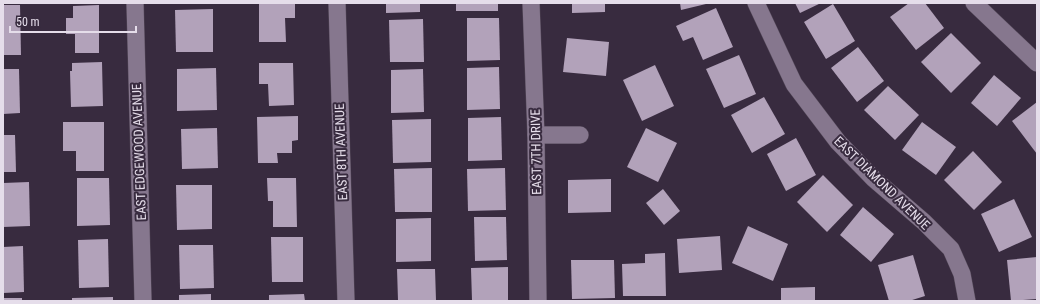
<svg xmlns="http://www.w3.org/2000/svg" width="1040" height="304" viewBox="0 0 1040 304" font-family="'Roboto Condensed',sans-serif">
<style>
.building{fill:#b2a2ba}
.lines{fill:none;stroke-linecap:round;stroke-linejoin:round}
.minor-casing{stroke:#534858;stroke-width:18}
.minor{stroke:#86778e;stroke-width:17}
.labels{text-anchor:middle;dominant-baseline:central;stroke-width:4;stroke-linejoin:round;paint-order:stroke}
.street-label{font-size:13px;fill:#e5ddea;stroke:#382b3f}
</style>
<rect width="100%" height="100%" fill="#382b3f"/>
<g class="building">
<path d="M259,3H295V18H285L286,42H259Z"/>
<path d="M386,3H420V12L386,13Z"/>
<rect x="456" y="3" width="42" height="8"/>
<path d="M572,3H605V12L572,13Z"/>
<path d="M680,3H706V4L681,10Z"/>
<path d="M795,3H821L800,13Z"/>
<path d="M909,3H925L944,28L916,50L890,17Z"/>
<path d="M833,4L855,41L826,59L804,22Z"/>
<path d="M3,5H20L21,55H3Z"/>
<path d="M99,5V53H75V34H66V18H73V6Z"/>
<path d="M716,8L733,47L703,60L693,37L683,41L676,26Z"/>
<path d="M213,9V52H176L175,10Z"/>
<path d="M467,18H499L500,60L467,61Z"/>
<path d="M423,19L424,62H390L389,20Z"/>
<path d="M951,33L981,63L951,93L921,62Z"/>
<path d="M567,38L609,42L606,76L563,72Z"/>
<path d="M858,47L884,81L857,102L831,68Z"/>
<path d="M739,55L756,94L724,108L706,69Z"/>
<path d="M102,62L103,106L71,107L70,71H72V63Z"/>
<path d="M259,63H293L294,105L269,106L268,84H259Z"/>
<path d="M655,65L674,106L642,121L623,80Z"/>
<path d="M499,67L500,109L467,110V68Z"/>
<path d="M216,68L217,110L177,111V69Z"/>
<path d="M3,69H19L20,113L3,114Z"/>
<path d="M423,69L424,112L391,113V70Z"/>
<path d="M994,75L1021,98L997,126L971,103Z"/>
<path d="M888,86L919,115L895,140L864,110Z"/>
<path d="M764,97L785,134L752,153L731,115Z"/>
<path d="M1037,102V154L1012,121Z"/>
<path d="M298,116V140L292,141V153H277L278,163H258L257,117Z"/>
<path d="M501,117L502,160L468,161V118Z"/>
<path d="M431,119V162L393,163L392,120Z"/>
<path d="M63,122H104V171H76V151H63Z"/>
<path d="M922,122L956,147L936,175L902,150Z"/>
<path d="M217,128L218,168L182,169L181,129Z"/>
<path d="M646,128L677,143L658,182L627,167Z"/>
<path d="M3,135H15L16,172H3Z"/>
<path d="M796,138L816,175L786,191L767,154Z"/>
<path d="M973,151L1002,182L974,210L944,180Z"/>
<path d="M432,168V212H395L394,169Z"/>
<path d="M505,168L506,210L468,211L467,169Z"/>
<path d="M823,175L853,205L827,232L797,202Z"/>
<path d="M77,178H109L110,225L77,226Z"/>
<path d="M267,178H296L297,227H273V201H268Z"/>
<path d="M611,179V212L568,213V180Z"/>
<path d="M29,182L30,226L3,227V183Z"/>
<path d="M176,185H212V229L177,230Z"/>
<path d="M663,189L680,211L664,225L646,203Z"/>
<path d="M1014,199L1032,237L999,252L981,214Z"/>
<path d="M863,207L894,234L871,262L840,235Z"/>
<path d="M474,217H506L507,260L475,261Z"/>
<path d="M431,218V261L396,262V219Z"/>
<path d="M748,226L788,244L773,281L732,263Z"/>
<path d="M720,236L722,270L679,273L677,239Z"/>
<path d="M271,237H303V282H272Z"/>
<path d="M108,239L109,287L79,288L78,240Z"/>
<path d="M179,245H213L214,288L180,289Z"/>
<path d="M23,246L24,292L3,293V247Z"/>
<path d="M665,253L666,296H623L622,264L645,263V254Z"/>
<path d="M913,255L925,296L909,301H889L878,265Z"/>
<path d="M1037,257V299L1011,301L1007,260Z"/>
<path d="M571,260H614L615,298L572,299Z"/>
<path d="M508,267V301H472L471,268Z"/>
<path d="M397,269H435L436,301H398Z"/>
<path d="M815,287V301H781V288Z"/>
<path d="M211,294V301H179V295Z"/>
<path d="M304,294L305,301H269V295Z"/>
<path d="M113,297V301H72V298Z"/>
<rect x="3" y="298" width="19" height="3"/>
</g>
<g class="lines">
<g class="minor-casing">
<g id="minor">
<path d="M135,3L143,301"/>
<path d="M337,3L346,301"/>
<path d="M531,3L536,135L538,301"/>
<path d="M756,3L794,84L838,142L874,179L924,222L951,249L962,274L967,301"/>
<path d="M974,3L1037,63"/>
<path d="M536,135H580"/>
</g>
</g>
<use href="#minor" class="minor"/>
</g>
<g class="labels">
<g class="street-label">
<text transform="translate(139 152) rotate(-92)">EAST EDGEWOOD AVENUE</text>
<text transform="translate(341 152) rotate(-92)">EAST 8TH AVENUE</text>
<text transform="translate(536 152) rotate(-91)">EAST 7TH DRIVE</text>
<text transform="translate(882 183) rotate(44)">EAST DIAMOND AVENUE</text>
</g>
</g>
<rect width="1040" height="304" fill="none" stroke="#e5ddea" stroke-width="8"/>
<path d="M10 26v6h126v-6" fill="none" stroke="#e5ddea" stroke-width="2"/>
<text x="16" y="26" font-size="12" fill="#e5ddea" stroke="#382b3f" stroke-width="3" paint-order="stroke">50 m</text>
</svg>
